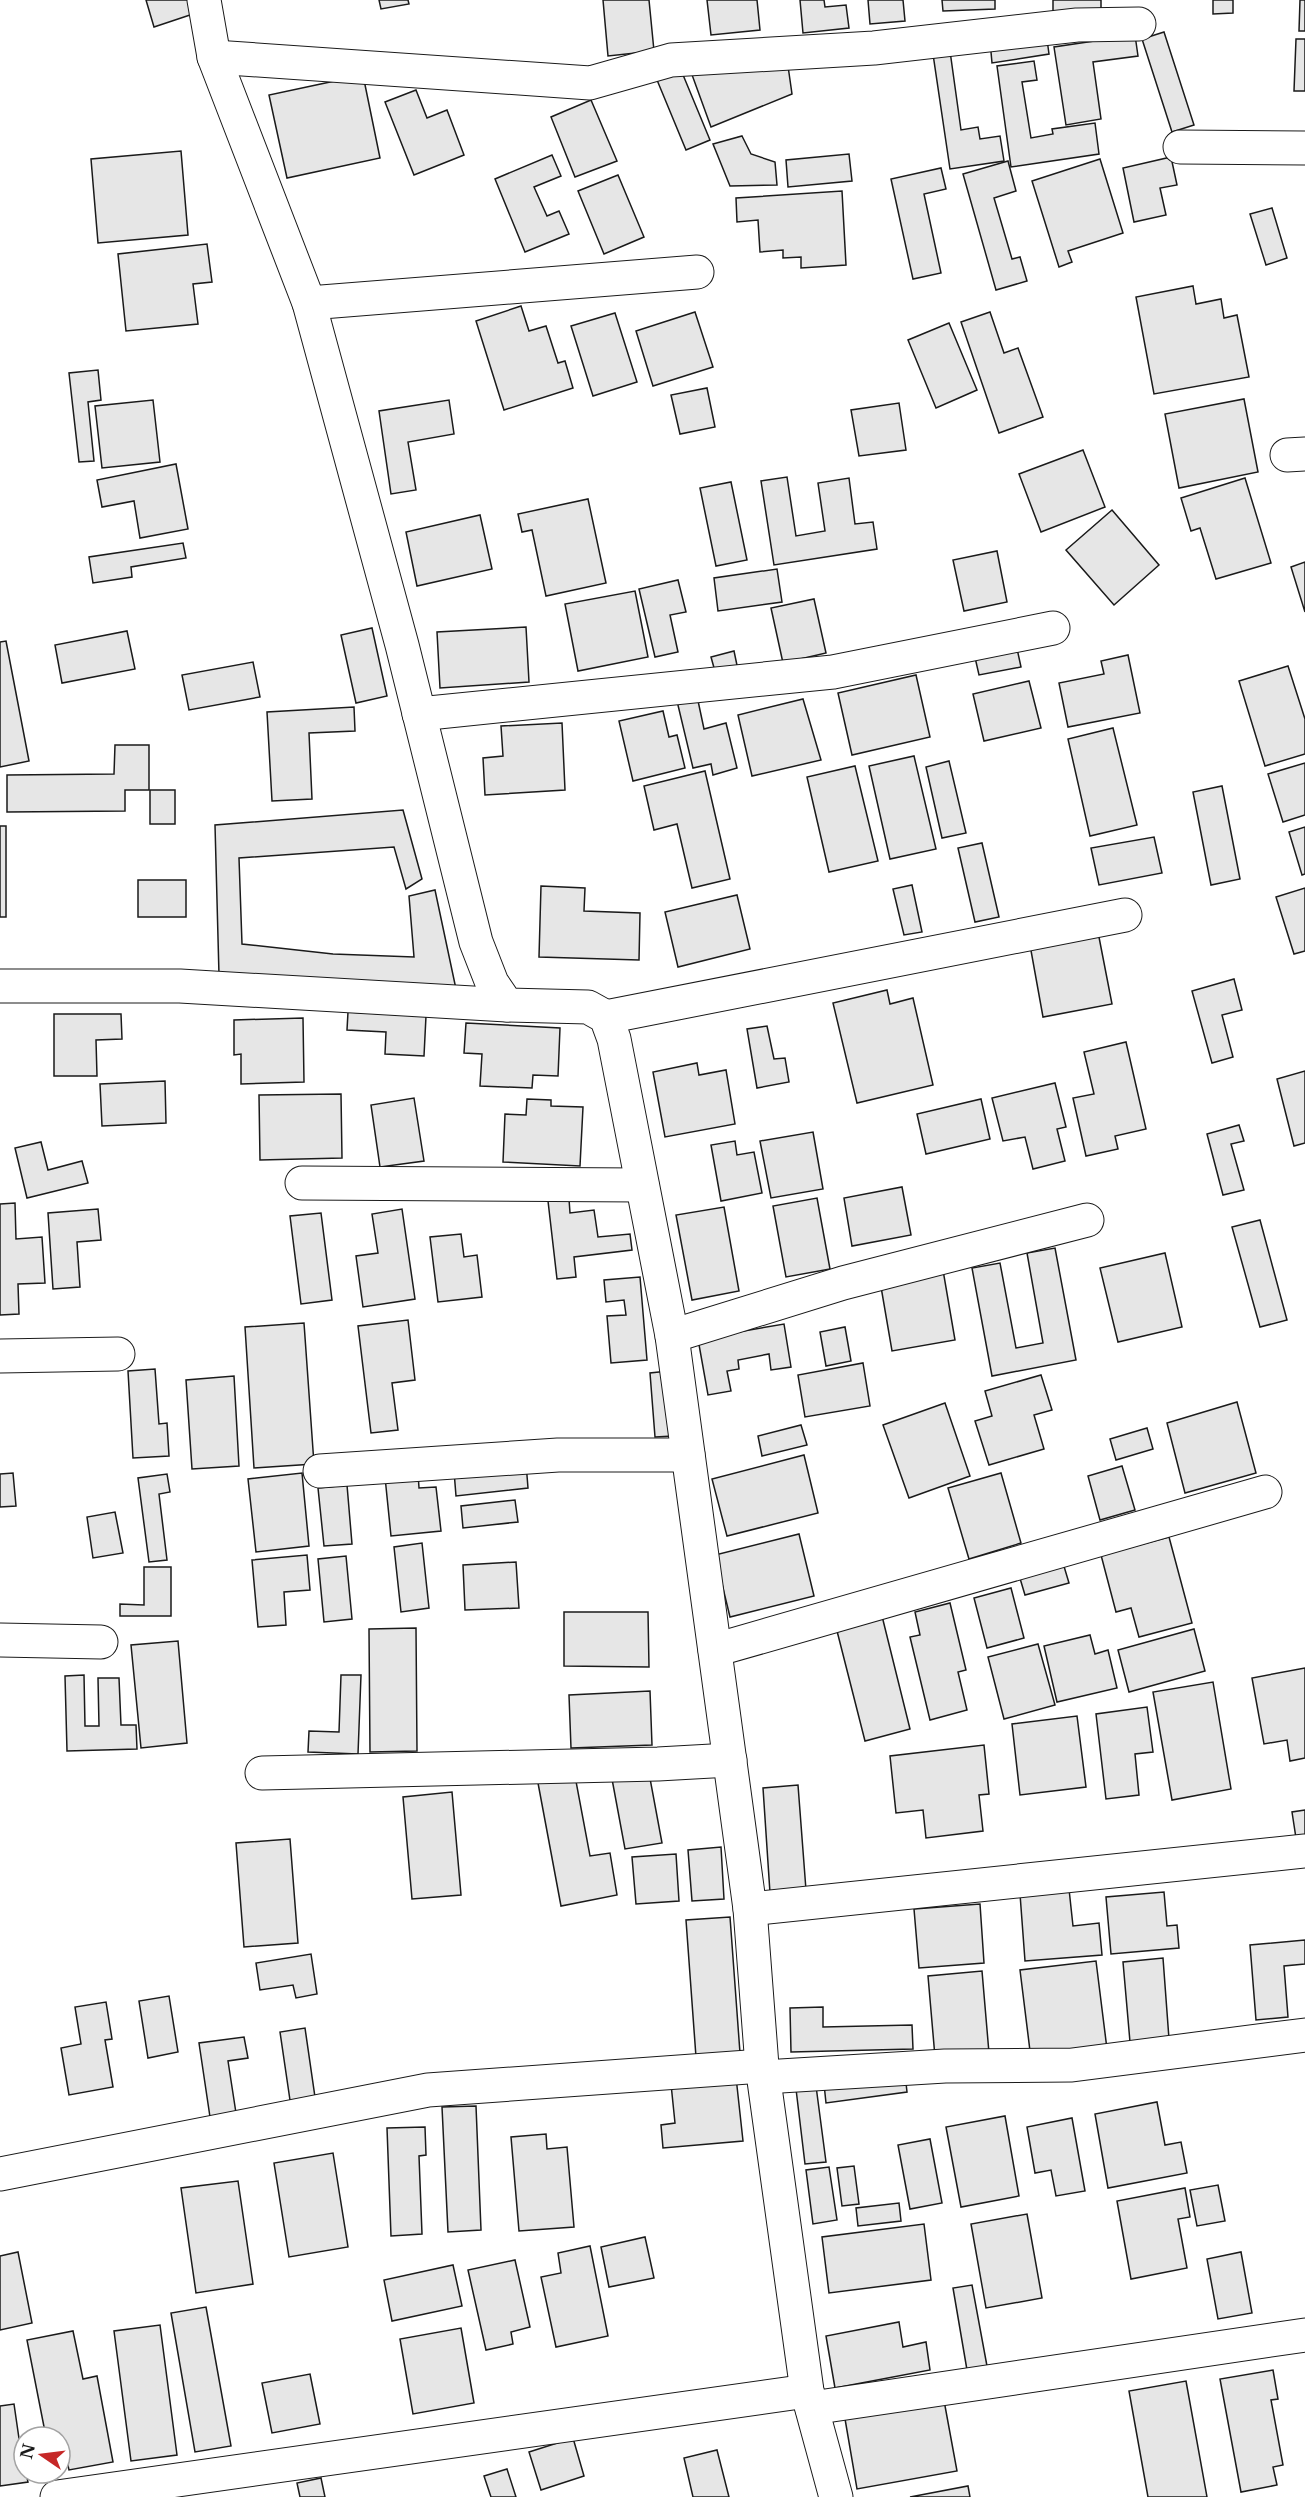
<svg xmlns="http://www.w3.org/2000/svg" width="1305" height="2497" viewBox="0 0 1305 2497" font-family="'Libre Baskerville',serif">
<style>
.building{fill:#e6e6e6;stroke:#1a1a1a;stroke-width:1.5}
.lines{fill:none;stroke-linecap:round;stroke-linejoin:round}
.minor-casing{stroke:#1a1a1a;stroke-width:35}
.minor{stroke:#fff;stroke-width:33}
</style>
<rect width="100%" height="100%" fill="#fff"/>
<g class="building">
<path d="M146,0H192L196,13L154,27Z"/>
<path d="M379,0H408L409,4L381,9Z"/>
<path d="M603,0H649L654,51L608,56Z"/>
<path d="M707,0H757L760,30L711,35Z"/>
<path d="M800,0H824L825,7L846,5L849,28L803,33Z"/>
<path d="M868,0H903L905,21L870,24Z"/>
<path d="M942,0H995V9L943,11Z"/>
<path d="M1053,0H1101V11L1053,12Z"/>
<path d="M1213,0H1233V13L1213,14Z"/>
<path d="M1300,0H1305V31H1299Z"/>
<path d="M1046,32L1049,54L992,63L990,41Z"/>
<path d="M1164,32L1194,125L1172,132L1142,39Z"/>
<path d="M1135,35L1138,56L1093,62L1101,119L1066,125L1054,47Z"/>
<path d="M1296,39H1305V91H1294Z"/>
<path d="M950,51L961,130L978,127L980,139L1000,136L1004,161L950,169L933,54Z"/>
<path d="M1034,61L1037,80L1022,82L1031,138L1053,134L1052,129L1095,123L1099,154L1011,167L997,66Z"/>
<path d="M788,66L792,94L711,127L691,72Z"/>
<path d="M681,70L710,140L686,150L657,80Z"/>
<path d="M363,75L380,158L287,178L269,95Z"/>
<path d="M416,90L427,118L447,110L464,155L414,175L385,102Z"/>
<path d="M591,100L617,161L575,177L551,117Z"/>
<path d="M742,136L751,154L775,162L777,185L730,186L713,144Z"/>
<path d="M181,151L188,235L98,243L91,159Z"/>
<path d="M849,154L852,181L788,187L786,160Z"/>
<path d="M552,155L561,176L534,187L547,216L559,211L569,234L525,252L495,179Z"/>
<path d="M1171,157L1177,185L1160,188L1166,215L1134,222L1123,168Z"/>
<path d="M1100,159L1123,233L1068,251L1072,262L1059,267L1032,181Z"/>
<path d="M1008,161L1016,191L994,198L1012,259L1020,257L1027,281L996,290L963,174Z"/>
<path d="M941,168L946,189L924,194L941,273L913,279L891,179Z"/>
<path d="M618,175L644,237L604,254L578,191Z"/>
<path d="M842,191L846,265L801,268V257L783,258V250L760,252L758,220L737,222L736,198Z"/>
<path d="M1272,208L1287,258L1266,265L1250,214Z"/>
<path d="M207,244L212,282L193,284L198,324L126,331L118,254Z"/>
<path d="M1193,286L1196,304L1221,299L1224,318L1237,315L1249,377L1154,394L1136,297Z"/>
<path d="M521,306L529,331L546,326L558,363L565,361L573,388L504,410L476,321Z"/>
<path d="M695,312L713,367L653,386L636,331Z"/>
<path d="M990,312L1004,353L1018,348L1043,417L999,433L961,322Z"/>
<path d="M615,313L637,382L593,396L571,326Z"/>
<path d="M949,323L977,390L936,408L908,340Z"/>
<path d="M98,370L101,400L88,402L94,461L79,462L69,373Z"/>
<path d="M707,388L715,427L680,434L671,395Z"/>
<path d="M1244,399L1258,472L1179,488L1165,414Z"/>
<path d="M153,400L160,462L102,468L95,406Z"/>
<path d="M449,400L454,434L408,442L416,490L391,494L379,411Z"/>
<path d="M899,403L906,450L859,456L851,410Z"/>
<path d="M1083,450L1105,507L1041,532L1019,474Z"/>
<path d="M176,464L188,529L140,538L134,501L102,507L97,480Z"/>
<path d="M787,477L796,536L825,531L818,483L849,478L855,524L873,522L877,549L774,565L761,481Z"/>
<path d="M1245,478L1271,563L1216,579L1200,528L1191,531L1181,498Z"/>
<path d="M731,482L747,560L716,566L700,488Z"/>
<path d="M588,499L606,583L546,596L532,530L522,532L518,514Z"/>
<path d="M1112,510L1159,565L1114,605L1066,550Z"/>
<path d="M480,515L492,569L417,586L406,532Z"/>
<path d="M183,543L186,558L131,567L132,577L93,583L89,557Z"/>
<path d="M997,551L1007,602L964,611L953,560Z"/>
<path d="M1305,562V612L1291,567Z"/>
<path d="M777,569L782,602L718,611L714,578Z"/>
<path d="M678,580L686,612L670,615L678,652L655,657L639,589Z"/>
<path d="M635,591L648,657L578,671L565,604Z"/>
<path d="M814,599L826,653L783,663L771,608Z"/>
<path d="M526,627L529,682L440,688L437,632Z"/>
<path d="M372,628L387,696L356,703L341,635Z"/>
<path d="M127,631L135,669L62,683L55,645Z"/>
<path d="M6,641L29,761L0,767V642Z"/>
<path d="M1016,644L1021,667L979,675L974,653Z"/>
<path d="M734,651L738,670L716,675L711,657Z"/>
<path d="M1128,655L1140,713L1068,727L1059,683L1104,674L1101,661Z"/>
<path d="M253,662L260,697L189,710L182,675Z"/>
<path d="M1288,666L1305,719V754L1265,766L1239,681Z"/>
<path d="M916,675L930,737L852,755L838,693Z"/>
<path d="M1029,681L1041,728L984,741L973,694Z"/>
<path d="M697,696L704,729L726,723L737,768L713,775L711,764L693,768L677,701Z"/>
<path d="M803,699L821,760L752,776L738,715Z"/>
<path d="M354,707L355,731L309,733L312,799L272,801L267,712Z"/>
<path d="M663,711L669,737L677,735L685,768L633,781L619,721Z"/>
<path d="M562,723L565,790L485,795L483,758L503,756L501,726Z"/>
<path d="M1113,728L1137,825L1090,836L1068,739Z"/>
<path d="M115,745H149V790H125V811L7,812V775L114,774Z"/>
<path d="M914,756L936,849L890,859L869,766Z"/>
<path d="M949,761L966,833L942,838L926,767Z"/>
<path d="M1305,763V815L1283,822L1268,774Z"/>
<path d="M855,766L878,861L829,872L807,777Z"/>
<path d="M705,771L730,879L692,888L677,824L654,830L644,786Z"/>
<path d="M1222,786L1240,879L1211,885L1193,792Z"/>
<rect x="150" y="790" width="25" height="34"/>
<path d="M403,810L422,879L406,889L394,847L239,858L242,944L333,954L414,957L409,896L435,890L456,989L219,975L215,825Z"/>
<rect x="0" y="826" width="6" height="91"/>
<path d="M1305,827V874L1302,875L1289,832Z"/>
<path d="M1154,837L1162,873L1099,885L1091,848Z"/>
<path d="M982,843L999,917L975,922L958,848Z"/>
<rect x="138" y="880" width="48" height="37"/>
<path d="M912,885L922,932L904,935L893,889Z"/>
<path d="M541,886L585,888L584,911L640,913L639,960L539,957Z"/>
<path d="M1305,888V951L1294,954L1276,897Z"/>
<path d="M737,895L750,949L678,967L665,912Z"/>
<path d="M1098,932L1112,1004L1043,1017L1030,945Z"/>
<path d="M1234,979L1242,1010L1222,1015L1233,1057L1212,1063L1192,991Z"/>
<path d="M887,990L890,1004L913,998L933,1085L857,1103L833,1003Z"/>
<path d="M348,1012L426,1016L424,1056L385,1054L386,1032L347,1030Z"/>
<path d="M54,1014H121L122,1039L96,1040L97,1076H54Z"/>
<path d="M303,1018L304,1082L241,1084V1054L234,1055V1020Z"/>
<path d="M466,1023L560,1028L558,1076L533,1075L532,1088L480,1086L482,1054L464,1053Z"/>
<path d="M767,1026L774,1059L785,1058L789,1082L757,1088L747,1029Z"/>
<path d="M1126,1042L1146,1129L1115,1136L1118,1149L1086,1156L1073,1098L1094,1094L1084,1052Z"/>
<path d="M697,1063L699,1075L726,1070L735,1124L665,1137L653,1072Z"/>
<path d="M1305,1071V1143L1294,1146L1277,1079Z"/>
<path d="M165,1081L166,1123L102,1126L100,1084Z"/>
<path d="M1055,1083L1066,1127L1057,1129L1065,1161L1033,1169L1025,1137L1003,1141L992,1098Z"/>
<path d="M341,1094L342,1158L260,1160L259,1095Z"/>
<path d="M414,1098L424,1161L380,1167L371,1105Z"/>
<path d="M527,1099L551,1100V1106L583,1107L580,1166L503,1162L505,1114L526,1115Z"/>
<path d="M981,1099L990,1139L926,1154L917,1114Z"/>
<path d="M1239,1125L1244,1141L1231,1144L1244,1190L1223,1195L1207,1134Z"/>
<path d="M813,1132L823,1189L771,1198L760,1141Z"/>
<path d="M735,1141L737,1155L754,1152L762,1193L721,1201L711,1145Z"/>
<path d="M41,1142L48,1170L82,1161L88,1183L27,1198L15,1148Z"/>
<path d="M902,1187L911,1235L852,1246L844,1198Z"/>
<path d="M817,1198L830,1269L786,1277L773,1206Z"/>
<path d="M569,1199L570,1213L594,1210L598,1237L630,1234L632,1250L574,1257L576,1277L557,1279L548,1201Z"/>
<path d="M15,1203L16,1239L42,1237L45,1283L18,1284L19,1314L0,1315V1204Z"/>
<path d="M724,1207L739,1291L692,1300L676,1215Z"/>
<path d="M98,1209L101,1240L77,1242L80,1287L53,1289L48,1213Z"/>
<path d="M402,1209L415,1299L363,1307L356,1256L378,1253L372,1214Z"/>
<path d="M321,1213L332,1300L301,1304L290,1216Z"/>
<path d="M1260,1220L1287,1320L1260,1327L1232,1227Z"/>
<path d="M461,1234L464,1257L477,1255L482,1297L438,1302L430,1237Z"/>
<path d="M1055,1248L1076,1360L992,1376L972,1268L1000,1263L1016,1348L1043,1343L1027,1253Z"/>
<path d="M1165,1253L1182,1327L1118,1342L1100,1268Z"/>
<path d="M943,1270L955,1340L892,1351L880,1281Z"/>
<path d="M640,1277L647,1360L611,1363L607,1316L626,1315L624,1300L606,1302L604,1280Z"/>
<path d="M408,1320L415,1380L392,1383L398,1430L371,1433L358,1326Z"/>
<path d="M304,1323L314,1464L254,1468L245,1327Z"/>
<path d="M784,1324L791,1367L771,1370L769,1354L738,1360L739,1369L727,1371L731,1391L708,1395L698,1339Z"/>
<path d="M845,1327L851,1361L826,1366L820,1332Z"/>
<path d="M863,1363L870,1406L805,1417L798,1375Z"/>
<path d="M155,1369L159,1424L167,1423L169,1456L133,1458L128,1371Z"/>
<path d="M668,1371L673,1436L655,1437L650,1373Z"/>
<path d="M1041,1375L1052,1410L1034,1415L1044,1449L989,1465L975,1421L992,1416L985,1391Z"/>
<path d="M234,1376L239,1466L192,1469L186,1380Z"/>
<path d="M1237,1402L1256,1473L1185,1493L1167,1423Z"/>
<path d="M945,1403L970,1476L909,1498L883,1425Z"/>
<path d="M801,1425L807,1445L762,1456L758,1436Z"/>
<path d="M1147,1428L1153,1449L1116,1460L1110,1439Z"/>
<path d="M804,1455L818,1513L727,1536L712,1479Z"/>
<path d="M526,1463L528,1488L456,1496L454,1471Z"/>
<path d="M1122,1466L1135,1510L1100,1520L1088,1476Z"/>
<path d="M13,1473L16,1506L0,1507V1474Z"/>
<path d="M302,1473L309,1546L256,1552L248,1479Z"/>
<path d="M418,1473L419,1488L436,1487L441,1531L391,1536L385,1477Z"/>
<path d="M1001,1473L1021,1543L969,1559L948,1488Z"/>
<path d="M167,1474L170,1492L159,1494L167,1560L149,1562L138,1478Z"/>
<path d="M347,1485L352,1544L324,1546L318,1488Z"/>
<path d="M515,1500L518,1522L463,1528L461,1506Z"/>
<path d="M115,1512L123,1553L93,1558L87,1517Z"/>
<path d="M799,1534L814,1596L730,1617L715,1555Z"/>
<path d="M1169,1537L1192,1623L1139,1637L1131,1608L1116,1612L1101,1555Z"/>
<path d="M422,1543L429,1608L401,1612L394,1547Z"/>
<path d="M307,1555L310,1590L284,1592L286,1625L258,1627L252,1560Z"/>
<path d="M346,1556L352,1619L324,1622L318,1559Z"/>
<path d="M516,1562L519,1608L465,1610L463,1565Z"/>
<path d="M1063,1563L1069,1583L1025,1595L1019,1575Z"/>
<path d="M144,1567H171V1616H120V1604L144,1605Z"/>
<path d="M1011,1588L1024,1638L987,1648L974,1598Z"/>
<path d="M950,1603L966,1670L958,1672L967,1710L930,1720L910,1637L920,1635L915,1612Z"/>
<path d="M564,1612H648L649,1667L564,1666Z"/>
<path d="M882,1616L910,1729L865,1741L836,1627Z"/>
<path d="M416,1628L417,1751L370,1752L369,1629Z"/>
<path d="M1194,1629L1205,1671L1129,1692L1118,1650Z"/>
<path d="M1090,1635L1095,1654L1108,1650L1117,1688L1057,1702L1044,1646Z"/>
<path d="M178,1641L187,1743L141,1748L131,1645Z"/>
<path d="M1038,1644L1055,1705L1004,1719L988,1657Z"/>
<path d="M1305,1668V1758L1290,1761L1287,1740L1264,1744L1252,1678Z"/>
<path d="M84,1675L85,1726H99L98,1678H119L121,1725H136L137,1749L67,1751L65,1676Z"/>
<path d="M341,1675H361L358,1754L308,1752L309,1731L339,1732Z"/>
<path d="M1213,1682L1231,1789L1172,1800L1153,1692Z"/>
<path d="M650,1691L652,1745L571,1748L569,1695Z"/>
<path d="M1147,1707L1153,1752L1135,1754L1139,1795L1106,1799L1096,1714Z"/>
<path d="M1077,1716L1086,1787L1020,1795L1012,1724Z"/>
<path d="M984,1745L989,1794L979,1795L983,1831L926,1838L923,1810L896,1813L890,1756Z"/>
<path d="M649,1773L662,1843L625,1849L612,1779Z"/>
<path d="M575,1776L590,1856L610,1853L617,1895L561,1906L538,1783Z"/>
<path d="M798,1785L806,1890L770,1893L763,1788Z"/>
<path d="M452,1792L461,1895L412,1899L403,1797Z"/>
<path d="M1305,1810V1836L1296,1838L1292,1812Z"/>
<path d="M290,1839L298,1943L244,1947L236,1843Z"/>
<path d="M721,1847L724,1899L692,1901L688,1850Z"/>
<path d="M676,1854L679,1901L636,1904L632,1857Z"/>
<path d="M1069,1889L1073,1926L1099,1923L1102,1955L1025,1961L1020,1894Z"/>
<path d="M1164,1892L1167,1926L1177,1925L1179,1948L1111,1954L1106,1897Z"/>
<path d="M980,1904L984,1963L919,1968L914,1909Z"/>
<path d="M730,1917L740,2053L696,2057L686,1920Z"/>
<path d="M1305,1940V1964L1284,1966L1288,2017L1256,2020L1250,1945Z"/>
<path d="M311,1954L317,1994L296,1998L293,1985L260,1990L256,1963Z"/>
<path d="M1163,1958L1169,2039L1130,2042L1123,1962Z"/>
<path d="M1096,1961L1107,2049L1031,2059L1020,1970Z"/>
<path d="M982,1971L989,2053L935,2057L928,1976Z"/>
<path d="M169,1996L178,2052L148,2058L139,2001Z"/>
<path d="M106,2002L112,2039L105,2040L113,2087L69,2095L61,2048L81,2044L75,2007Z"/>
<path d="M823,2007V2027L912,2025L913,2049L791,2052L790,2008Z"/>
<path d="M305,2028L316,2104L291,2107L280,2032Z"/>
<path d="M244,2037L248,2058L228,2061L236,2113L210,2117L199,2043Z"/>
<path d="M905,2074L907,2092L826,2103L824,2084Z"/>
<path d="M736,2077L743,2141L663,2148L661,2125L675,2123L671,2084Z"/>
<path d="M816,2086L826,2162L805,2164L796,2089Z"/>
<path d="M1157,2102L1165,2145L1181,2142L1187,2173L1108,2188L1095,2114Z"/>
<path d="M476,2106L481,2230L448,2232L442,2107Z"/>
<path d="M1005,2116L1019,2196L961,2207L946,2127Z"/>
<path d="M1072,2118L1085,2191L1056,2196L1051,2170L1035,2173L1027,2127Z"/>
<path d="M425,2127L426,2155L419,2156L422,2234L391,2236L387,2128Z"/>
<path d="M546,2134L547,2149L567,2147L574,2227L519,2231L511,2137Z"/>
<path d="M930,2139L942,2203L910,2209L898,2145Z"/>
<path d="M333,2153L348,2247L289,2257L274,2163Z"/>
<path d="M854,2166L859,2204L842,2206L837,2168Z"/>
<path d="M829,2167L837,2220L813,2224L806,2170Z"/>
<path d="M238,2181L253,2284L196,2293L181,2188Z"/>
<path d="M1218,2185L1225,2221L1197,2226L1190,2190Z"/>
<path d="M1185,2188L1190,2217L1178,2219L1187,2268L1131,2279L1117,2201Z"/>
<path d="M899,2203L901,2221L858,2226L856,2208Z"/>
<path d="M1027,2214L1042,2298L986,2308L971,2224Z"/>
<path d="M924,2224L931,2280L829,2293L822,2237Z"/>
<path d="M645,2237L654,2278L609,2287L601,2247Z"/>
<path d="M590,2246L608,2336L556,2347L541,2277L561,2273L558,2253Z"/>
<path d="M18,2252L32,2323L0,2330V2256Z"/>
<path d="M1241,2252L1252,2313L1218,2319L1207,2259Z"/>
<path d="M515,2260L530,2327L511,2332L513,2344L486,2350L468,2270Z"/>
<path d="M453,2265L462,2306L392,2321L384,2280Z"/>
<path d="M972,2285L987,2366L967,2370L953,2288Z"/>
<path d="M206,2307L231,2446L195,2452L171,2313Z"/>
<path d="M899,2322L903,2347L926,2342L930,2370L835,2388L826,2336Z"/>
<path d="M160,2325L177,2455L131,2461L114,2331Z"/>
<path d="M461,2328L474,2403L413,2414L400,2339Z"/>
<path d="M73,2331L83,2379L97,2376L113,2462L69,2470L64,2449L60,2450V2437H46L27,2340Z"/>
<path d="M1273,2370L1278,2399L1271,2400L1283,2465L1273,2467L1277,2485L1241,2492L1220,2379Z"/>
<path d="M310,2374L320,2424L272,2433L262,2383Z"/>
<path d="M1186,2381L1207,2497H1148L1129,2391Z"/>
<path d="M943,2395L957,2471L857,2489L844,2413Z"/>
<path d="M14,2404L24,2473H26L28,2482L0,2486V2406Z"/>
<path d="M573,2438L584,2476L541,2490L529,2452Z"/>
<path d="M717,2450L729,2497H693L684,2458Z"/>
<path d="M507,2469L516,2497H491L484,2476Z"/>
<path d="M321,2478L325,2497H300L297,2483Z"/>
<path d="M968,2486L970,2497H910Z"/>
</g>
<g class="lines">
<g class="minor-casing">
<g id="minor">
<path d="M204,0L214,57L309,303L402,645L476,942L492,983L507,1005L588,1007L606,1017L614,1039L672,1336L750,1909L762,2066L807,2391L836,2497"/>
<path d="M214,57L590,83L671,60L874,48L1077,25L1139,24"/>
<path d="M1180,147L1305,148"/>
<path d="M309,303L697,272"/>
<path d="M1287,455L1305,454"/>
<path d="M419,714L833,672L1053,628"/>
<path d="M0,986H180L507,1005"/>
<path d="M606,1017L1125,915"/>
<path d="M302,1183L642,1185"/>
<path d="M672,1336L843,1283L1087,1220"/>
<path d="M0,1356L118,1354"/>
<path d="M320,1471L558,1455H688"/>
<path d="M0,1640L101,1642"/>
<path d="M715,1650L1265,1492"/>
<path d="M262,1773L658,1764L730,1760"/>
<path d="M750,1909L1305,1851"/>
<path d="M764,2077L945,2066L1072,2065L1305,2035"/>
<path d="M0,2174L428,2090L762,2066"/>
<path d="M812,2408L1305,2335"/>
<path d="M57,2497L807,2391"/>
</g>
</g>
<use href="#minor" class="minor"/>
</g>
<g transform="translate(42 2455) rotate(284)"><circle r="28" fill="#ffffff" stroke="#a3a3a3" stroke-width="1.5"/>
<path d="M0-4.5L10 22L0 15L-10 22Z" fill="#c62828"/>
<text y="-9" font-size="16" font-weight="bold" text-anchor="middle" fill="#1a1a1a">N</text>
</g>
</svg>
